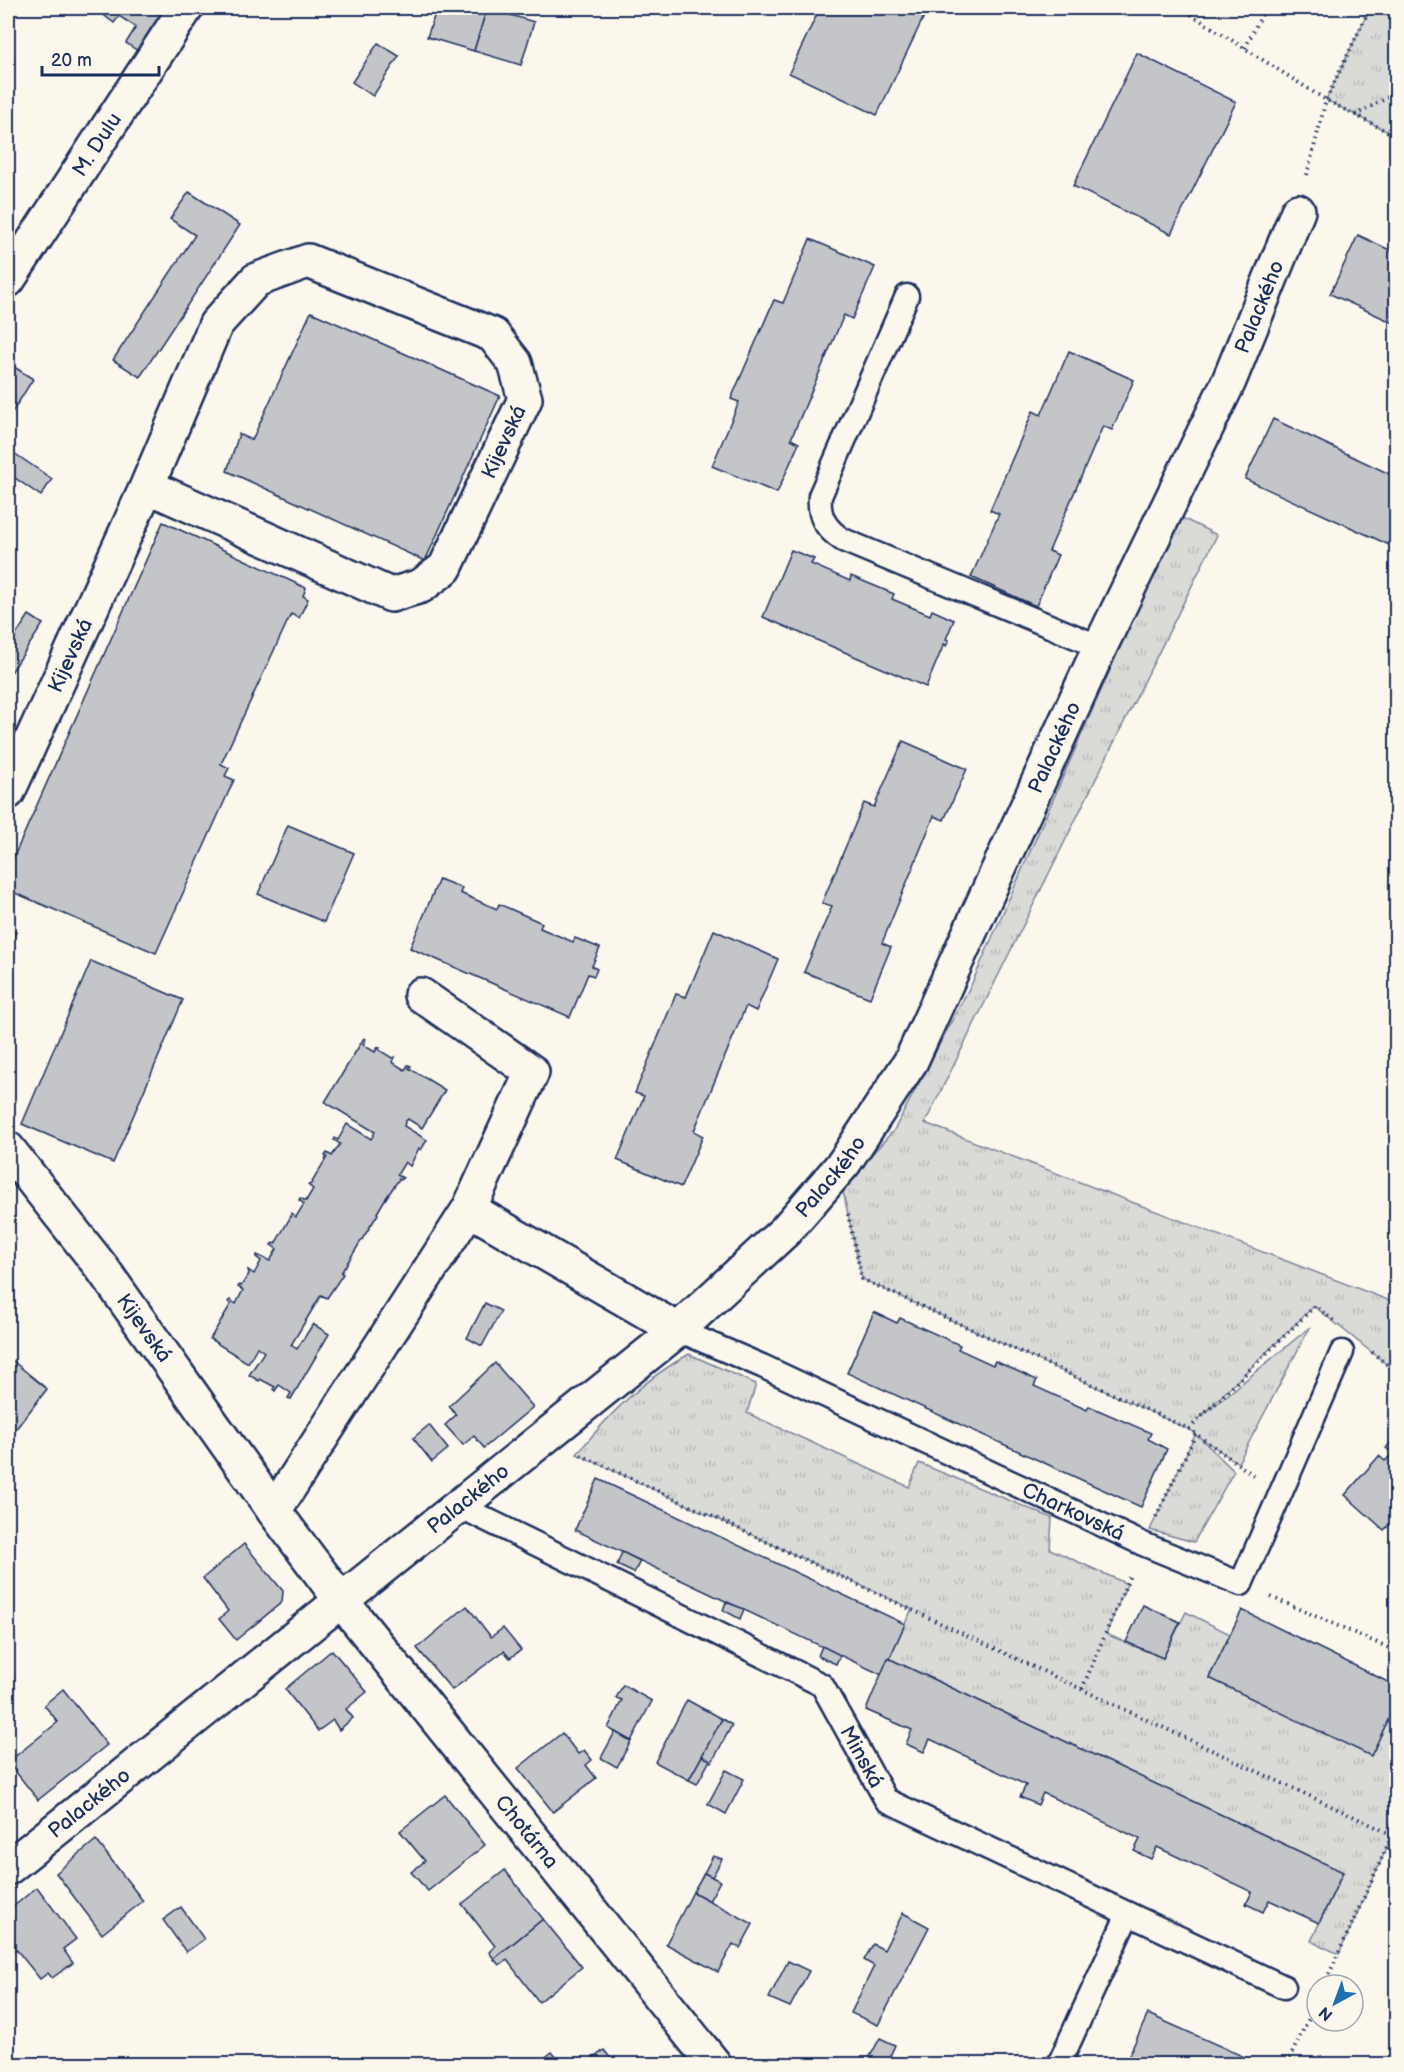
<svg xmlns="http://www.w3.org/2000/svg" width="1404" height="2072" viewBox="0 0 1404 2072" font-family="'Balsamiq Sans',sans-serif">
<style>
.grass{fill:url(#grass-tufts);stroke:#7a849a;stroke-width:1.5}
.building{fill:#c3c5c9;stroke:#1b2f5e;stroke-width:1.5}
.lines{fill:none;stroke-linecap:round;stroke-linejoin:round}
.service-casing{stroke:#1b2f5e;stroke-width:27}
.minor-casing{stroke:#1b2f5e;stroke-width:38}
.path{stroke:#1b2f5e;stroke-width:4;stroke-dasharray:1.5 4.5;stroke-linecap:butt}
.service{stroke:#fbf7ec;stroke-width:22}
.minor{stroke:#fbf7ec;stroke-width:33}
.labels{text-anchor:middle;dominant-baseline:central;stroke-width:4.5;stroke-linejoin:round;paint-order:stroke}
.street-label{font-size:21px;fill:#1b2f5e;stroke:#fbf7ec}
</style>
<defs>
<pattern id="grass-tufts" width="24" height="20" patternUnits="userSpaceOnUse" patternTransform="scale(1.5)"><rect width="24" height="20" fill="#dadad7"/><path d="M3 7l-1-3M5 7V3M7 7l1-3M15 17l-1-3M17 17v-4M19 17l1-3" fill="none" stroke="#babbbb"/></pattern>
</defs>
<rect width="100%" height="100%" fill="#fbf7ec"/>
<filter id="ink" filterUnits="userSpaceOnUse"><feTurbulence type="fractalNoise" baseFrequency=".0167" numOctaves="2"/><feDisplacementMap in="SourceGraphic" scale="12" xChannelSelector="R" yChannelSelector="G"/><feConvolveMatrix kernelMatrix="1 2 1 2 8 2 1 2 1" color-interpolation-filters="sRGB"/></filter>
<g filter="url(#ink)">
<g class="grass">
<path d="M1370,8H1396V136L1326,100Z"/>
<path d="M1178,516L1217,535L925,1123L1396,1303V1372L1314,1306L1197,1420L1310,1327L1238,1463L1198,1436L1234,1471L1194,1542L1150,1530L1196,1433L862,1279L842,1187L894,1130L972,983Z"/>
<path d="M689,1354L756,1384L747,1413L909,1487L919,1463L1052,1518L1050,1549L1127,1584L1106,1634L1163,1658L1186,1612L1230,1634L1209,1678L1371,1755L1396,1703V1827L1339,1954L1311,1941L1343,1872L888,1658L912,1609L577,1454C610,1413 643,1380 689,1354Z"/>
</g>
<g class="building">
<path d="M104,8H165L138,51L126,43L136,27L119,16L114,23L101,13Z"/>
<path d="M437,8H487L474,51L427,37Z"/>
<path d="M487,8L534,22L521,65L474,51Z"/>
<path d="M820,8H928L877,115L789,73Z"/>
<path d="M378,43L399,56L373,96L352,82Z"/>
<path d="M1137,53L1236,102L1171,234L1073,186Z"/>
<path d="M189,192L240,225L140,377L113,360L195,235L170,219Z"/>
<path d="M1358,235L1396,253V324L1330,294Z"/>
<path d="M810,239L875,267L852,319L844,315L791,439L799,443L777,493L712,466L739,402L731,399L774,300L783,303Z"/>
<path d="M311,312L500,396L425,561L227,471L239,434L252,440Z"/>
<path d="M1069,351L1134,380L1112,430L1103,426L1049,551L1058,555L1036,606L971,577L999,514L990,510L1033,411L1041,415Z"/>
<path d="M8,363L33,379L8,419Z"/>
<path d="M1273,419L1396,477V548L1245,479Z"/>
<path d="M8,449L52,479L41,496L8,473Z"/>
<path d="M163,522L306,588L303,596L308,599L299,618L291,614L221,764L229,768L225,776L234,780L156,953L8,890V870Z"/>
<path d="M791,550L814,559L811,564L850,581L851,576L894,594L892,599L930,615L932,610L954,620L946,639L949,640L946,646L944,644L926,687L763,617Z"/>
<path d="M29,615L43,624L8,677V647Z"/>
<path d="M903,741L967,769L944,820L934,816L882,943L891,947L870,998L804,972L832,906L822,903L864,803L874,807Z"/>
<path d="M288,825L354,853L324,922L258,894Z"/>
<path d="M439,879L462,888L460,893L497,909L499,904L542,923L540,928L573,942L575,938L600,948L592,966L597,969L594,976L588,974L570,1017L410,948Z"/>
<path d="M8,928L16,932L9,948H8Z"/>
<path d="M714,930L778,959L756,1011L746,1006L694,1131L703,1136L681,1187L617,1160L644,1096L635,1093L676,994L686,997Z"/>
<path d="M91,961L183,1000L113,1163L22,1124Z"/>
<path d="M364,1038L366,1039L363,1045L375,1052L378,1047L380,1048L379,1050L392,1058L395,1057L392,1062L405,1070L408,1065L411,1066L409,1068L445,1090L422,1128L408,1119L405,1122L404,1126L427,1140L421,1150L419,1148L410,1166L405,1162L397,1175L403,1178L401,1180L399,1179L384,1201L377,1213L378,1214L341,1273L343,1274L327,1298L321,1295L291,1345L297,1349L313,1324L329,1334L291,1399L288,1398L291,1393L279,1385L275,1391L273,1389L275,1387L260,1379L259,1381L249,1375L264,1352L257,1347L248,1363L210,1339L231,1304L228,1302L230,1300L236,1304L243,1290L238,1287L239,1285L241,1286L249,1274L248,1270L254,1274L261,1261L256,1257L257,1255L270,1261L277,1249L271,1245L273,1243L275,1244L291,1216V1213L296,1217L304,1204L299,1200L300,1198L306,1201L313,1189L308,1185L311,1184L327,1157L325,1156L327,1153L332,1156L340,1144L334,1140L335,1138L338,1140L347,1124L371,1139L375,1132L325,1102Z"/>
<path d="M485,1303L501,1311L482,1346L467,1338Z"/>
<path d="M874,1312L897,1323L900,1318L960,1345L958,1349L993,1365L995,1361L1037,1380L1034,1386L1087,1410L1089,1406L1151,1433L1148,1439L1167,1449L1141,1507L847,1373Z"/>
<path d="M8,1357L47,1389L8,1439Z"/>
<path d="M495,1363L533,1407L484,1448L474,1436L463,1445L445,1425L456,1415L449,1406Z"/>
<path d="M429,1425L448,1449L432,1462L413,1438Z"/>
<path d="M1396,1436V1530L1390,1524L1384,1530L1345,1495L1379,1456L1385,1461L1393,1453L1386,1448Z"/>
<path d="M598,1479L905,1624L882,1675L575,1530Z"/>
<path d="M244,1544L283,1591L282,1602L236,1640L219,1619L228,1611L203,1578Z"/>
<path d="M622,1552L640,1561L634,1573L617,1565Z"/>
<path d="M726,1602L744,1609L740,1619L723,1610Z"/>
<path d="M1143,1605L1180,1622L1163,1658L1126,1642Z"/>
<path d="M467,1606L491,1637L503,1628L521,1650L510,1658L504,1651L452,1690L417,1648Z"/>
<path d="M1242,1610L1396,1686V1703L1371,1756L1209,1678Z"/>
<path d="M822,1646L840,1655L836,1664L818,1656Z"/>
<path d="M332,1650L367,1692L346,1709L353,1718L339,1730L333,1720L318,1731L285,1689Z"/>
<path d="M888,1658L1343,1872L1319,1923L1269,1900L1263,1912L1246,1904L1252,1892L1157,1847L1151,1859L1134,1851L1140,1839L1043,1793L1038,1805L1020,1797L1026,1785L930,1739L924,1752L906,1744L912,1730L866,1710Z"/>
<path d="M623,1685L652,1701L631,1741L608,1728L622,1700L616,1698Z"/>
<path d="M63,1689L107,1745L38,1800L8,1762L58,1722L44,1705Z"/>
<path d="M687,1700L722,1719L689,1780L655,1762Z"/>
<path d="M722,1719L732,1725L712,1762L702,1756Z"/>
<path d="M615,1732L631,1741L617,1767L601,1758Z"/>
<path d="M562,1733L578,1754L584,1750L592,1760L586,1765L596,1778L553,1812L518,1768Z"/>
<path d="M702,1756L710,1760L697,1784L689,1780Z"/>
<path d="M726,1770L744,1779L726,1814L708,1804Z"/>
<path d="M445,1795L485,1845L428,1891L411,1872L425,1861L400,1831Z"/>
<path d="M96,1840L143,1901L102,1934L56,1873Z"/>
<path d="M713,1856L722,1859L712,1877L704,1873Z"/>
<path d="M505,1870L543,1919L494,1959L489,1952L495,1946L462,1904Z"/>
<path d="M704,1873L720,1881L709,1901L693,1892Z"/>
<path d="M37,1887L76,1939L63,1949L73,1963L52,1978L48,1973L40,1979L16,1949L10,1954L8,1951V1911Z"/>
<path d="M693,1892L753,1924L740,1948L733,1944L718,1972L666,1944Z"/>
<path d="M181,1907L204,1939L186,1952L163,1920Z"/>
<path d="M903,1913L929,1927L878,2025L851,2013L874,1966L864,1960L873,1944L884,1950Z"/>
<path d="M543,1919L582,1967L539,2002L507,1960L499,1965L494,1959Z"/>
<path d="M788,1961L809,1971L790,2007L769,1998Z"/>
<path d="M1148,2014L1249,2059L1246,2064H1125Z"/>
<path d="M880,2038L895,2045L890,2056L898,2060L896,2064H866Z"/>
<path d="M604,2050L615,2064H586Z"/>
<path d="M552,2052L562,2064H537Z"/>
</g>
<g class="lines">
<g class="service-casing">
<g id="service">
<path d="M907,296L820,496C818,517 826,529 843,540L1100,647"/>
<path id="s1" d="M678,1330L762,1366L1143,1544L1241,1584L1342,1352"/>
<path id="s2" d="M457,1505L822,1685L886,1800L1284,1987"/>
<path d="M1059,2064L1128,1914"/>
</g>
</g>
<g class="minor-casing">
<g id="minor">
<path id="s3" d="M8,280L186,8"/>
<path id="s4" d="M8,792L147,486L216,324L256,280L308,261L493,335L515,363L525,399L445,568L421,586L391,595L147,486"/>
<path id="s5" d="M8,1149L102,1268L274,1511L340,1599L714,2064"/>
<path d="M469,1209L678,1330"/>
<path d="M274,1511L469,1209L532,1072L421,995"/>
<path id="s6" d="M8,1868L678,1330L785,1231L844,1163L911,1061L1100,647L1229,381L1298,211"/>
</g>
</g>
<g class="path">
<path d="M1181,8L1326,100L1396,136"/>
<path d="M1353,8L1367,13"/>
<path d="M1245,48L1265,8"/>
<path d="M1355,115L1396,93"/>
<path d="M1307,175L1326,100L1370,8"/>
<path d="M848,1214L862,1279L1189,1429L1256,1477"/>
<path d="M1372,1352L1396,1372"/>
<path d="M1189,1429L1315,1306L1334,1321"/>
<path d="M581,1455L1393,1835"/>
<path d="M1156,1517L1196,1434"/>
<path d="M1271,1597L1396,1651"/>
<path d="M1082,1689L1131,1573"/>
<path d="M1396,1833L1393,1835L1396,1842"/>
<path d="M1324,1985L1396,1827"/>
<path d="M1287,2064L1317,2001"/>
<path d="M1386,2064L1396,2043"/>
</g>
<use href="#service" class="service"/>
<use href="#minor" class="minor"/>
</g>
</g>
<g class="labels">
<g class="street-label">
<text stroke="none"><textPath href="#s3" startOffset="162">M. Dulu</textPath></text>
<text stroke="none"><textPath href="#s6" startOffset="2048">Palackého</textPath></text>
<text transform="translate(504 442) rotate(-65)">Kijevská</text>
<text stroke="none"><textPath href="#s4" startOffset="150">Kijevská</textPath></text>
<text stroke="none"><textPath href="#s6" startOffset="1562">Palackého</textPath></text>
<text stroke="none"><textPath href="#s6" startOffset="1076">Palackého</textPath></text>
<text stroke="none"><textPath href="#s5" startOffset="225">Kijevská</textPath></text>
<text stroke="none"><textPath href="#s6" startOffset="590">Palackého</textPath></text>
<text stroke="none"><textPath href="#s1" startOffset="435">Charkovská</textPath></text>
<text stroke="none"><textPath href="#s2" startOffset="489">Minská</textPath></text>
<text stroke="none"><textPath href="#s6" startOffset="104">Palackého</textPath></text>
<text stroke="none"><textPath href="#s5" startOffset="858">Chotárna</textPath></text>
</g>
</g>
<rect width="1404" height="2072" fill="none" stroke="#fbf7ec" stroke-width="30"/>
<rect x="15" y="15" width="1374" height="2042" fill="none" stroke="#1b2f5e" stroke-width="2" filter="url(#ink)"/>
<g transform="translate(1335 2003) rotate(221)"><circle r="28" fill="#fbf7ec" stroke="#a1a7b3" stroke-width="1.5"/>
<path d="M0-4.5L10 22L0 15L-10 22Z" fill="#1f6fb2"/>
<text y="-9" font-size="16" font-weight="bold" text-anchor="middle" fill="#1b2f5e">N</text>
</g>
<path d="M42 66v9h117v-9" fill="none" stroke="#1b2f5e" stroke-width="3"/>
<text x="51" y="66" font-size="18" fill="#1b2f5e" stroke="#fbf7ec" stroke-width="4.5" paint-order="stroke">20 m</text>
</svg>
